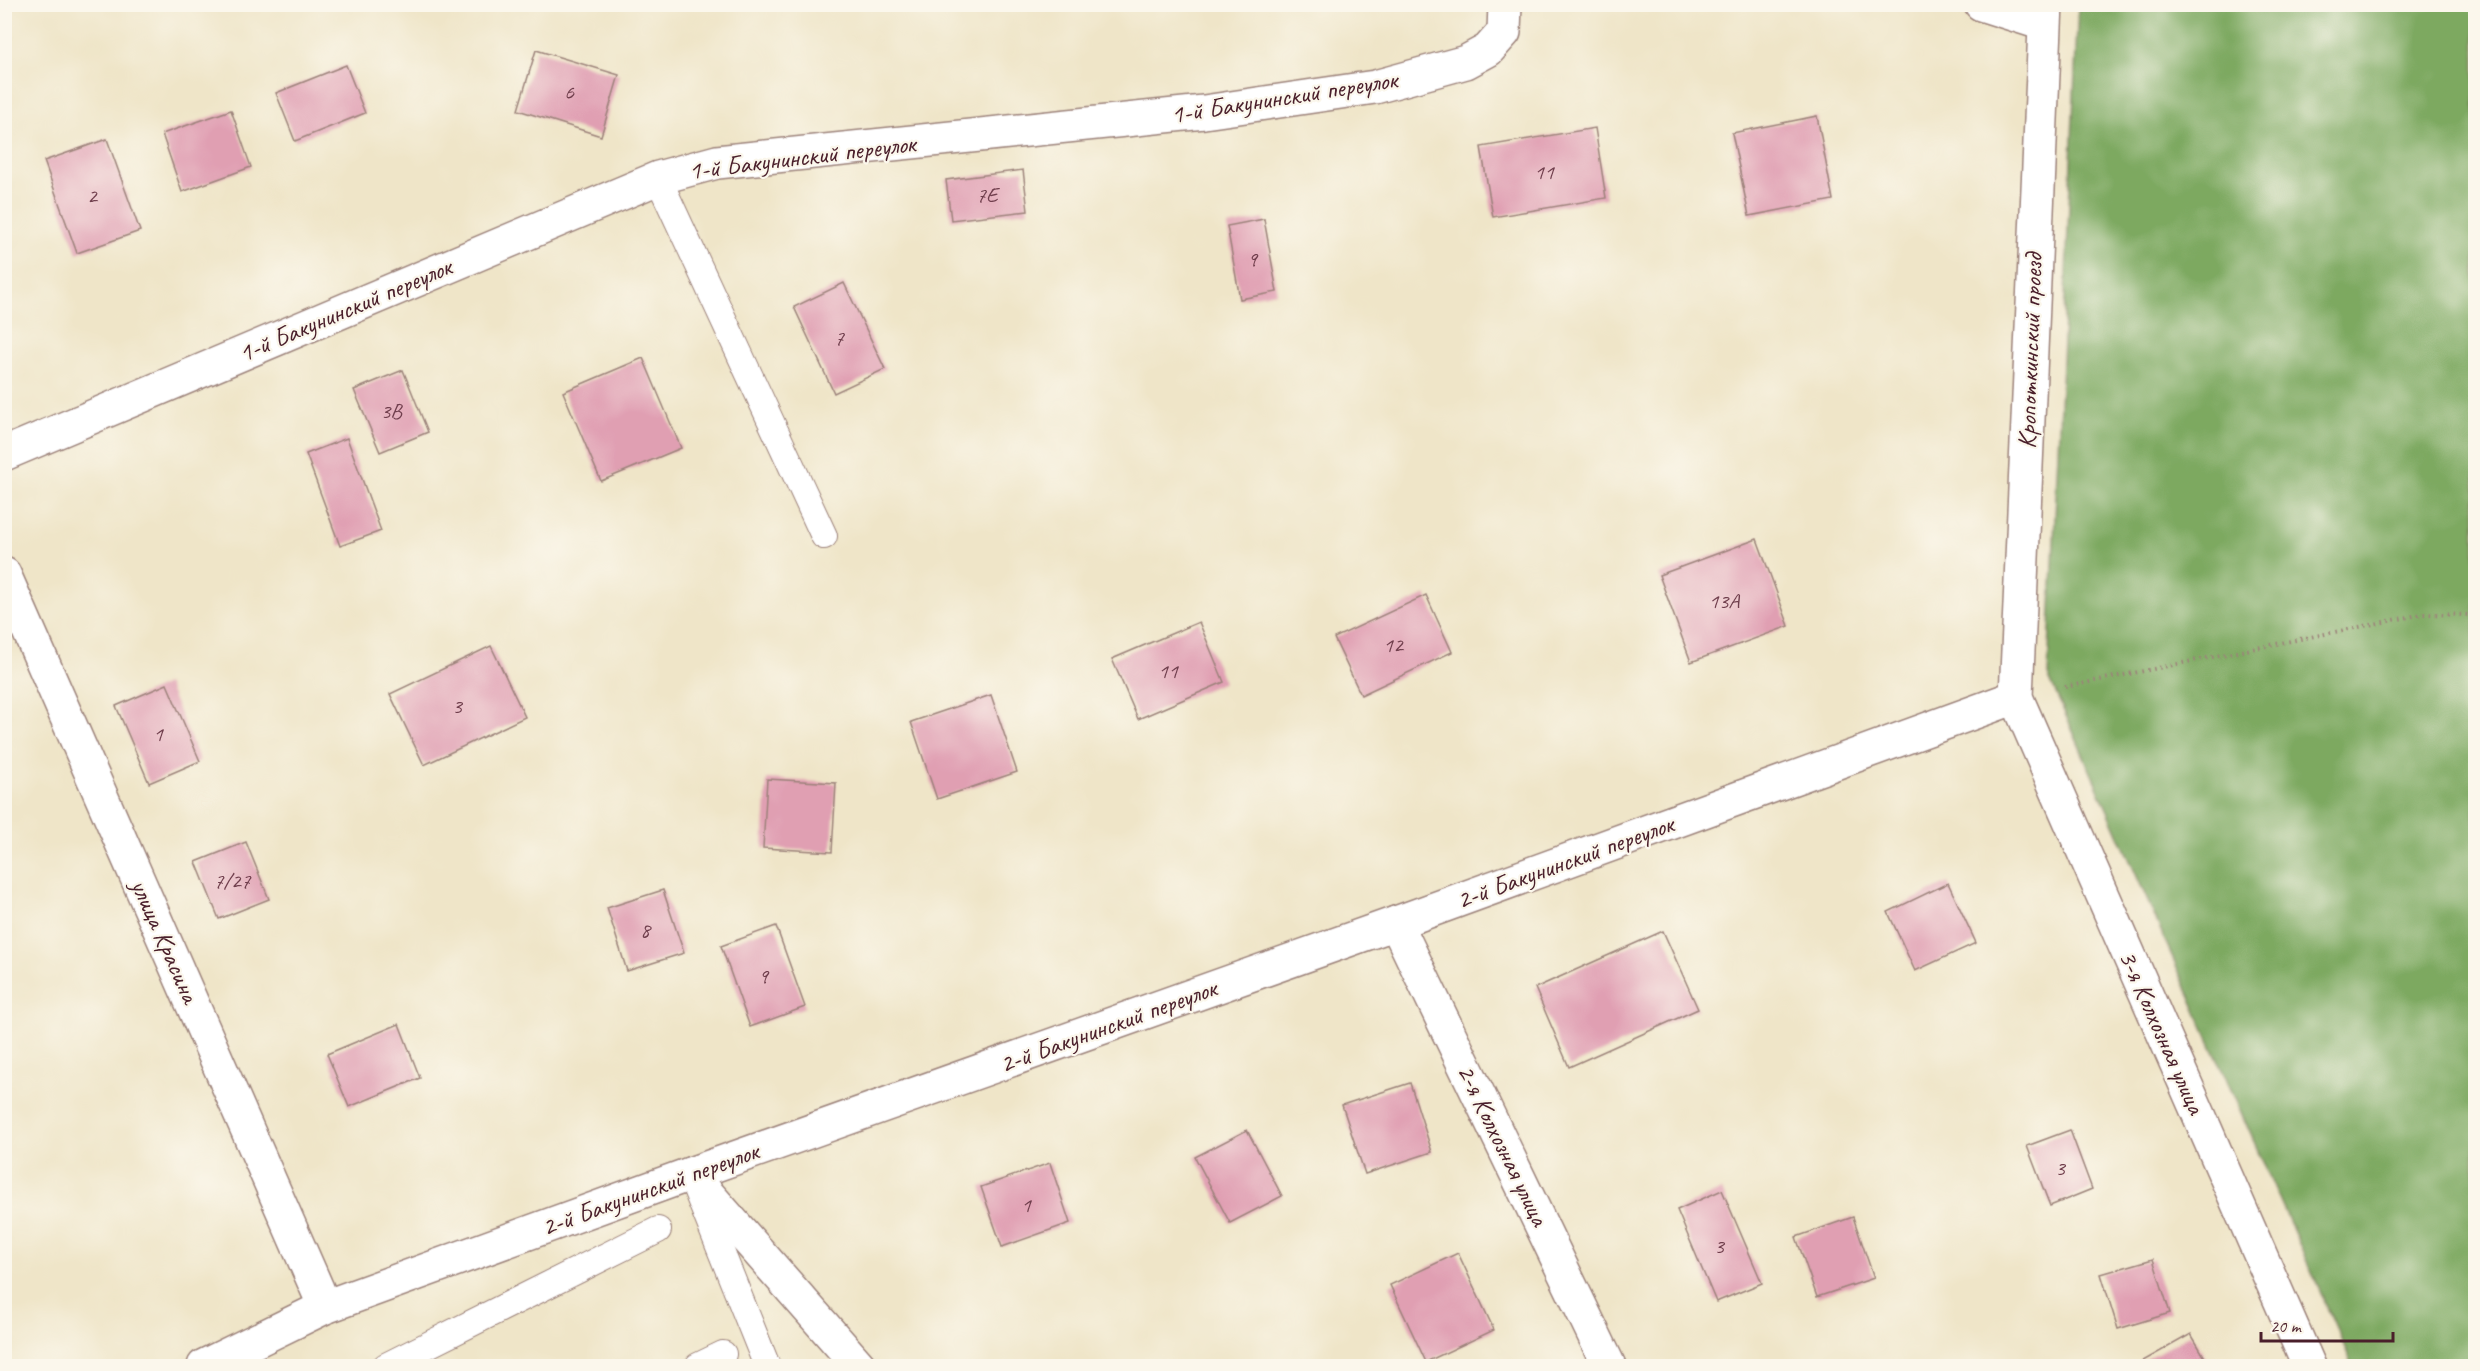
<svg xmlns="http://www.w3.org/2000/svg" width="2480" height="1371" viewBox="0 0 2480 1371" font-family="Caveat,sans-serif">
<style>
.forest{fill:#7da961;stroke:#646446;stroke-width:1.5}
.building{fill:#e09fb2}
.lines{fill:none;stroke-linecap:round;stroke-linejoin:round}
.lane-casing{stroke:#9c827a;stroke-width:28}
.street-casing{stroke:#9c827a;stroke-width:36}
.path{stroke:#9c827a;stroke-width:4;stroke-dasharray:1.5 4.5;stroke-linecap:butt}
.lane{stroke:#fff;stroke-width:26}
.street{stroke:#fff;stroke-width:33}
.labels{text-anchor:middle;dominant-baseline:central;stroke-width:4.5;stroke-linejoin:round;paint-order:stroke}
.number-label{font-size:22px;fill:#703f4d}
.street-label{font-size:26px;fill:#4a1f2b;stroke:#fbf7ec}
</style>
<rect width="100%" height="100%" fill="#fbf7ec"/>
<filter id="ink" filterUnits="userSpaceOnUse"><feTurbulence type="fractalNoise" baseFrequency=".0167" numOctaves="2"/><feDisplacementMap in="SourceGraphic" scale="12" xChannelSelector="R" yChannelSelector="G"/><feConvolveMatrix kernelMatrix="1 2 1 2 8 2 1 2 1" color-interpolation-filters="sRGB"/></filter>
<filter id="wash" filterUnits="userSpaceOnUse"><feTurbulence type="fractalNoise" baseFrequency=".008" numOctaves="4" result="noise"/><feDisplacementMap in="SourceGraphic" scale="24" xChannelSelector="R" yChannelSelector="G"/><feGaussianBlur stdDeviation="1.35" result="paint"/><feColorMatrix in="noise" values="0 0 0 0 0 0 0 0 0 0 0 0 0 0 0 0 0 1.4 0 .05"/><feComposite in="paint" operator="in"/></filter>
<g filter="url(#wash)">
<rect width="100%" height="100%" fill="#efe5c8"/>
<path class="forest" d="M2078,5H2475V1366H2353L2048,675Z"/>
<g id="blocks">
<g class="building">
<path d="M536,50L619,75L601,136L518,110Z"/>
<path d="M346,65L365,113L295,141L276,93Z"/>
<path d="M231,110L251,167L182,192L162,134Z"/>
<path d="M1817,116L1833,200L1749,216L1732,133Z"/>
<path d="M1595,128L1606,198L1493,217L1481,147Z"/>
<path d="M107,139L140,231L77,253L44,161Z"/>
<path d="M1023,170L1028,211L951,220L946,180Z"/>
<path d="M1264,219L1277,292L1240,299L1227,226Z"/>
<path d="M844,283L885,369L834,393L794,307Z"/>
<path d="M643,358L681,448L601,481L563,392Z"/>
<path d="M403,370L428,432L380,452L354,390Z"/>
<path d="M347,438L381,531L340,546L306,454Z"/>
<path d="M1757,539L1789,626L1691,662L1659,575Z"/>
<path d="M1426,595L1452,652L1361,695L1334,638Z"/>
<path d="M1199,622L1224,682L1138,719L1112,659Z"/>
<path d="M491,646L525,717L424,765L390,694Z"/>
<path d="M167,684L200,761L149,783L116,706Z"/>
<path d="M991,695L1017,772L937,799L911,722Z"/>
<path d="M767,779L836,783L832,852L763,848Z"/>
<path d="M246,842L269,899L219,919L196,862Z"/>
<path d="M1948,883L1976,943L1915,971L1888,912Z"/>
<path d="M663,890L684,953L627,971L607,908Z"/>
<path d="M776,926L805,1007L750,1027L721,946Z"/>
<path d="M1663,931L1698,1009L1569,1067L1535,988Z"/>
<path d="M399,1024L420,1078L349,1107L327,1054Z"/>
<path d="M1410,1083L1432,1152L1365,1174L1342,1105Z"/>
<path d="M1247,1130L1282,1196L1230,1223L1195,1157Z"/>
<path d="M2070,1130L2092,1189L2050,1206L2027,1146Z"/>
<path d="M1050,1163L1070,1223L1002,1247L981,1187Z"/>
<path d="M1722,1190L1762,1283L1716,1302L1677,1210Z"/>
<path d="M1853,1217L1874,1278L1817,1297L1796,1237Z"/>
<path d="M1458,1253L1494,1330L1426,1362L1390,1285Z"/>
<path d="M2153,1259L2170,1313L2118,1329L2101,1274Z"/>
<path d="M2191,1334L2210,1366H2146L2143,1361Z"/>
</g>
</g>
</g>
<g filter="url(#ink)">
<use href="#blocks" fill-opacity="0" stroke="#9c827a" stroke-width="1.5"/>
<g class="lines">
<g class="lane-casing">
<g id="lane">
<path d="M658,178L824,536"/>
<path d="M696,1189L767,1366"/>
<path d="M386,1366L658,1230"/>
<path d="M698,1366L723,1354"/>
</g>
</g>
<g class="street-casing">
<g id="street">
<path d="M1981,4L2044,24"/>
<path d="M2046,4L2016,697L2309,1366"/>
<path d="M4,454L658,178L717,162L1204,112L1375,87L1466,62L1488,50L1504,32L1505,4"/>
<path d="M4,574L325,1307"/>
<path d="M1396,923L1609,1366"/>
<path d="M690,1174L859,1366"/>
<path d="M204,1366L325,1307L690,1174L1396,923L2016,697"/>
</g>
</g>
<path class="path" d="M2065,687L2423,614L2476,615"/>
<use href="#lane" class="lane"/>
<use href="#street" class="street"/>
</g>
</g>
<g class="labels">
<g class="number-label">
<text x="569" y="92">6</text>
<text x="1544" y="172">11</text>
<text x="987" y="195">7Е</text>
<text x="92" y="196">2</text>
<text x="1252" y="259">9</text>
<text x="839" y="338">7</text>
<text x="391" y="411">3В</text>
<text x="1724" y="601">13А</text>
<text x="1393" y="645">12</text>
<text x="1168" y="671">11</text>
<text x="457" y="706">3</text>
<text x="158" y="734">1</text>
<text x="232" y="881">7/27</text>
<text x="645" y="930">8</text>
<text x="763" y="976">9</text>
<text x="2060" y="1168">3</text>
<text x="1026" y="1205">1</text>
<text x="1719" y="1246">3</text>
</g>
<g class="street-label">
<text transform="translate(1284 97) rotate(-9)">1-й Бакунинский переулок</text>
<text transform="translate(802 157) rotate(-7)">1-й Бакунинский переулок</text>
<text transform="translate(345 310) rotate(-23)">1-й Бакунинский переулок</text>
<text transform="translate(2030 351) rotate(-88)">Кропоткинский проезд</text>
<text transform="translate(1565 862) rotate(-20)">2-й Бакунинский переулок</text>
<text transform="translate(165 941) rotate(66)">улица Красина</text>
<text transform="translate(1108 1026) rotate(-20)">2-й Бакунинский переулок</text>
<text transform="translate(2162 1032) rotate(66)">3-я Колхозная улица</text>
<text transform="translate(1503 1145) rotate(64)">2-я Колхозная улица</text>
<text transform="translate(650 1189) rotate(-20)">2-й Бакунинский переулок</text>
</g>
</g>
<rect width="2480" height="1371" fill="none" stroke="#fbf7ec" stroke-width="24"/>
<path d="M2261 1332v9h132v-9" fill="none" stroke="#4a1f2b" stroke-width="3"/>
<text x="2270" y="1332" font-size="18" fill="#4a1f2b" stroke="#fbf7ec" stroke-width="4.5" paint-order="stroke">20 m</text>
</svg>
